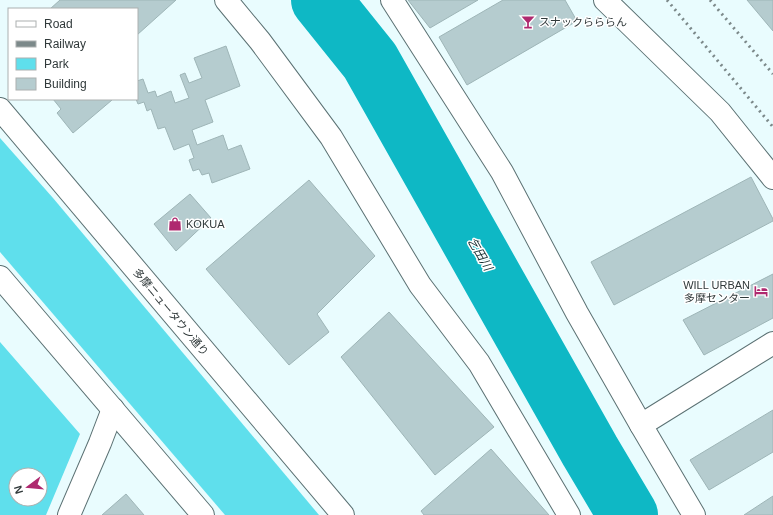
<svg xmlns="http://www.w3.org/2000/svg" width="773" height="515" viewBox="0 0 773 515" font-family="Helvetica,'Noto Sans JP',sans-serif">
<style>
.green{fill:#5fdfec;fill-rule:evenodd}
.lines{fill:none;stroke-linecap:round;stroke-linejoin:round}
.river{stroke:#0eb8c5;stroke-width:60}
.building{fill:#b5cccf;stroke:#9eb5b7}
.minor-casing{stroke:#5b7173;stroke-width:24}
.major-casing{stroke:#5b7173;stroke-width:24}
.minor{stroke:#fff;stroke-width:22}
.major{stroke:#fff;stroke-width:22}
.rail{stroke:#7c898a;stroke-width:3;stroke-dasharray:2 4;stroke-linecap:butt}
.labels{text-anchor:middle;dominant-baseline:central;stroke-width:3;stroke-linejoin:round;paint-order:stroke}
.poi-label{font-size:11px;fill:#30393a;stroke:#fff;text-anchor:start}
.street-label{font-size:11px;fill:#30393a;stroke:#fff}
.water-label{font-size:12px;font-style:italic;fill:#162e31;stroke:#fff}
</style>
<rect width="100%" height="100%" fill="#e9fcfe"/>
<g class="green">
<path d="M0,138L53,198L319,515H225L0,252Z"/>
<path d="M0,342L80,434L46,515H0ZM16,475H40V499H16Z"/>
</g>
<g class="lines">
<path class="river" d="M321,0L370,61L590,451L628,515"/>
</g>
<g class="building">
<path d="M60,0H176L137,35V9H50Z"/>
<path d="M408,0H478L430,28Z"/>
<path d="M503,0H565L577,21L467,85L439,37Z"/>
<path d="M747,0H773V31Z"/>
<path d="M226,46L240,86L205,100L213,122L192,130L197,145L223,135L228,150L241,145L250,169L212,183L209,173L202,175L199,169L193,171L189,160L194,158L189,144L174,150L165,127L158,129L151,109L147,111L144,102L138,104L136,99H137V81L143,79L148,93L155,91L157,97L171,91L175,103L189,98L180,75L185,73L189,83L202,78L194,58Z"/>
<path d="M53,99H111L112,100L73,133L57,113L61,109Z"/>
<path d="M751,177L773,219V221L614,305L591,262Z"/>
<path d="M309,180L375,256L317,314L329,332L289,365L206,269Z"/>
<path d="M190,194L211,218L176,251L154,224Z"/>
<path d="M773,274V318L704,355L683,320Z"/>
<path d="M389,312L494,427L435,475L341,357Z"/>
<path d="M773,410V452L709,490L690,460Z"/>
<path d="M491,449L549,515H424L421,511Z"/>
<path d="M126,494L144,515H102Z"/>
<path d="M773,496V515H744Z"/>
</g>
<g class="lines">
<g class="minor-casing">
<g id="minor">
<path d="M226,0L260,41L331,137L420,285L479,363L569,515"/>
<path d="M392,0L502,172L577,313L641,425L694,515"/>
<path d="M605,0L720,112L773,178"/>
<path d="M641,425L773,343"/>
<path d="M69,515L100,443L113,409"/>
</g>
</g>
<g class="major-casing">
<g id="major">
<path d="M0,109L343,515"/>
<path d="M0,277L203,515"/>
</g>
</g>
<use href="#minor" class="minor"/>
<use href="#major" class="major"/>
<g class="rail">
<path d="M667,0L773,127"/>
<path d="M710,0L773,74"/>
</g>
</g>
<defs>
<g id="bar-bare" transform="scale(1.08)"><path d="M-6-5H6L.8 .8V4.5H3.5V6h-7V4.5H-.8V.8Z" fill="#af296f" stroke="#fff" stroke-width="2.5" paint-order="stroke"/></g>
<g id="shop-bare" transform="scale(1.08)"><path d="M-5-2.5h2.3a2.7 3.5 0 0 1 5.4 0H5L5.5 6h-11ZM-1.5-2.5h3a1.5 2.3 0 0 0-3 0Z" fill="#af296f" stroke="#fff" stroke-width="2.5" paint-order="stroke"/></g>
<g id="hotel-bare" transform="scale(1.08)"><path d="M-6-4.5h1.5V1H6V5H4.5V3h-9V5H-6ZM-4 0a1.8 1.8 0 1 1 3.6 0ZM.5 0V-2.5h3Q6-2.5 6 0Z" fill="#af296f" stroke="#fff" stroke-width="2.5" paint-order="stroke"/></g>
</defs>
<g fill-rule="evenodd">
<use href="#bar-bare" x="528" y="22"/>
<use href="#shop-bare" x="175" y="224"/>
<use href="#hotel-bare" x="761" y="291"/>
</g>
<g class="labels">
<g class="poi-label">
<text x="539" y="22">スナックらららん</text>
<text x="186" y="224">KOKUA</text>
<text x="750" y="285" text-anchor="end">WILL URBAN<tspan x="750" dy="13">多摩センター</tspan></text>
</g>
<g class="street-label">
<text transform="translate(171 312) rotate(50)">多摩ニュータウン通り</text>
</g>
<g class="water-label">
<text transform="translate(480 254) rotate(60)">乞田川</text>
</g>
</g>
<rect x="8" y="8" width="130" height="92" fill="#ffffff" stroke="#acb0b0"/>
<rect x="16" y="21" width="20" height="6" fill="#ffffff" stroke="#acb0b0"/>
<text x="44" y="28" font-size="12" fill="#30393a">Road</text>
<rect x="16" y="41" width="20" height="6" fill="#7c898a" stroke="#acb0b0"/>
<text x="44" y="48" font-size="12" fill="#30393a">Railway</text>
<rect x="16" y="58" width="20" height="12" fill="#5fdfec" stroke="#acb0b0"/>
<text x="44" y="68" font-size="12" fill="#30393a">Park</text>
<rect x="16" y="78" width="20" height="12" fill="#b5cccf" stroke="#acb0b0"/>
<text x="44" y="88" font-size="12" fill="#30393a">Building</text>
<g transform="translate(28 487) rotate(254)"><circle r="19" fill="#ffffff" stroke="#acb0b0"/>
<path d="M0-3L7 15L0 10L-7 15Z" fill="#af296f"/>
<text y="-6" font-size="11" font-weight="bold" text-anchor="middle" fill="#30393a">N</text>
</g>
</svg>
